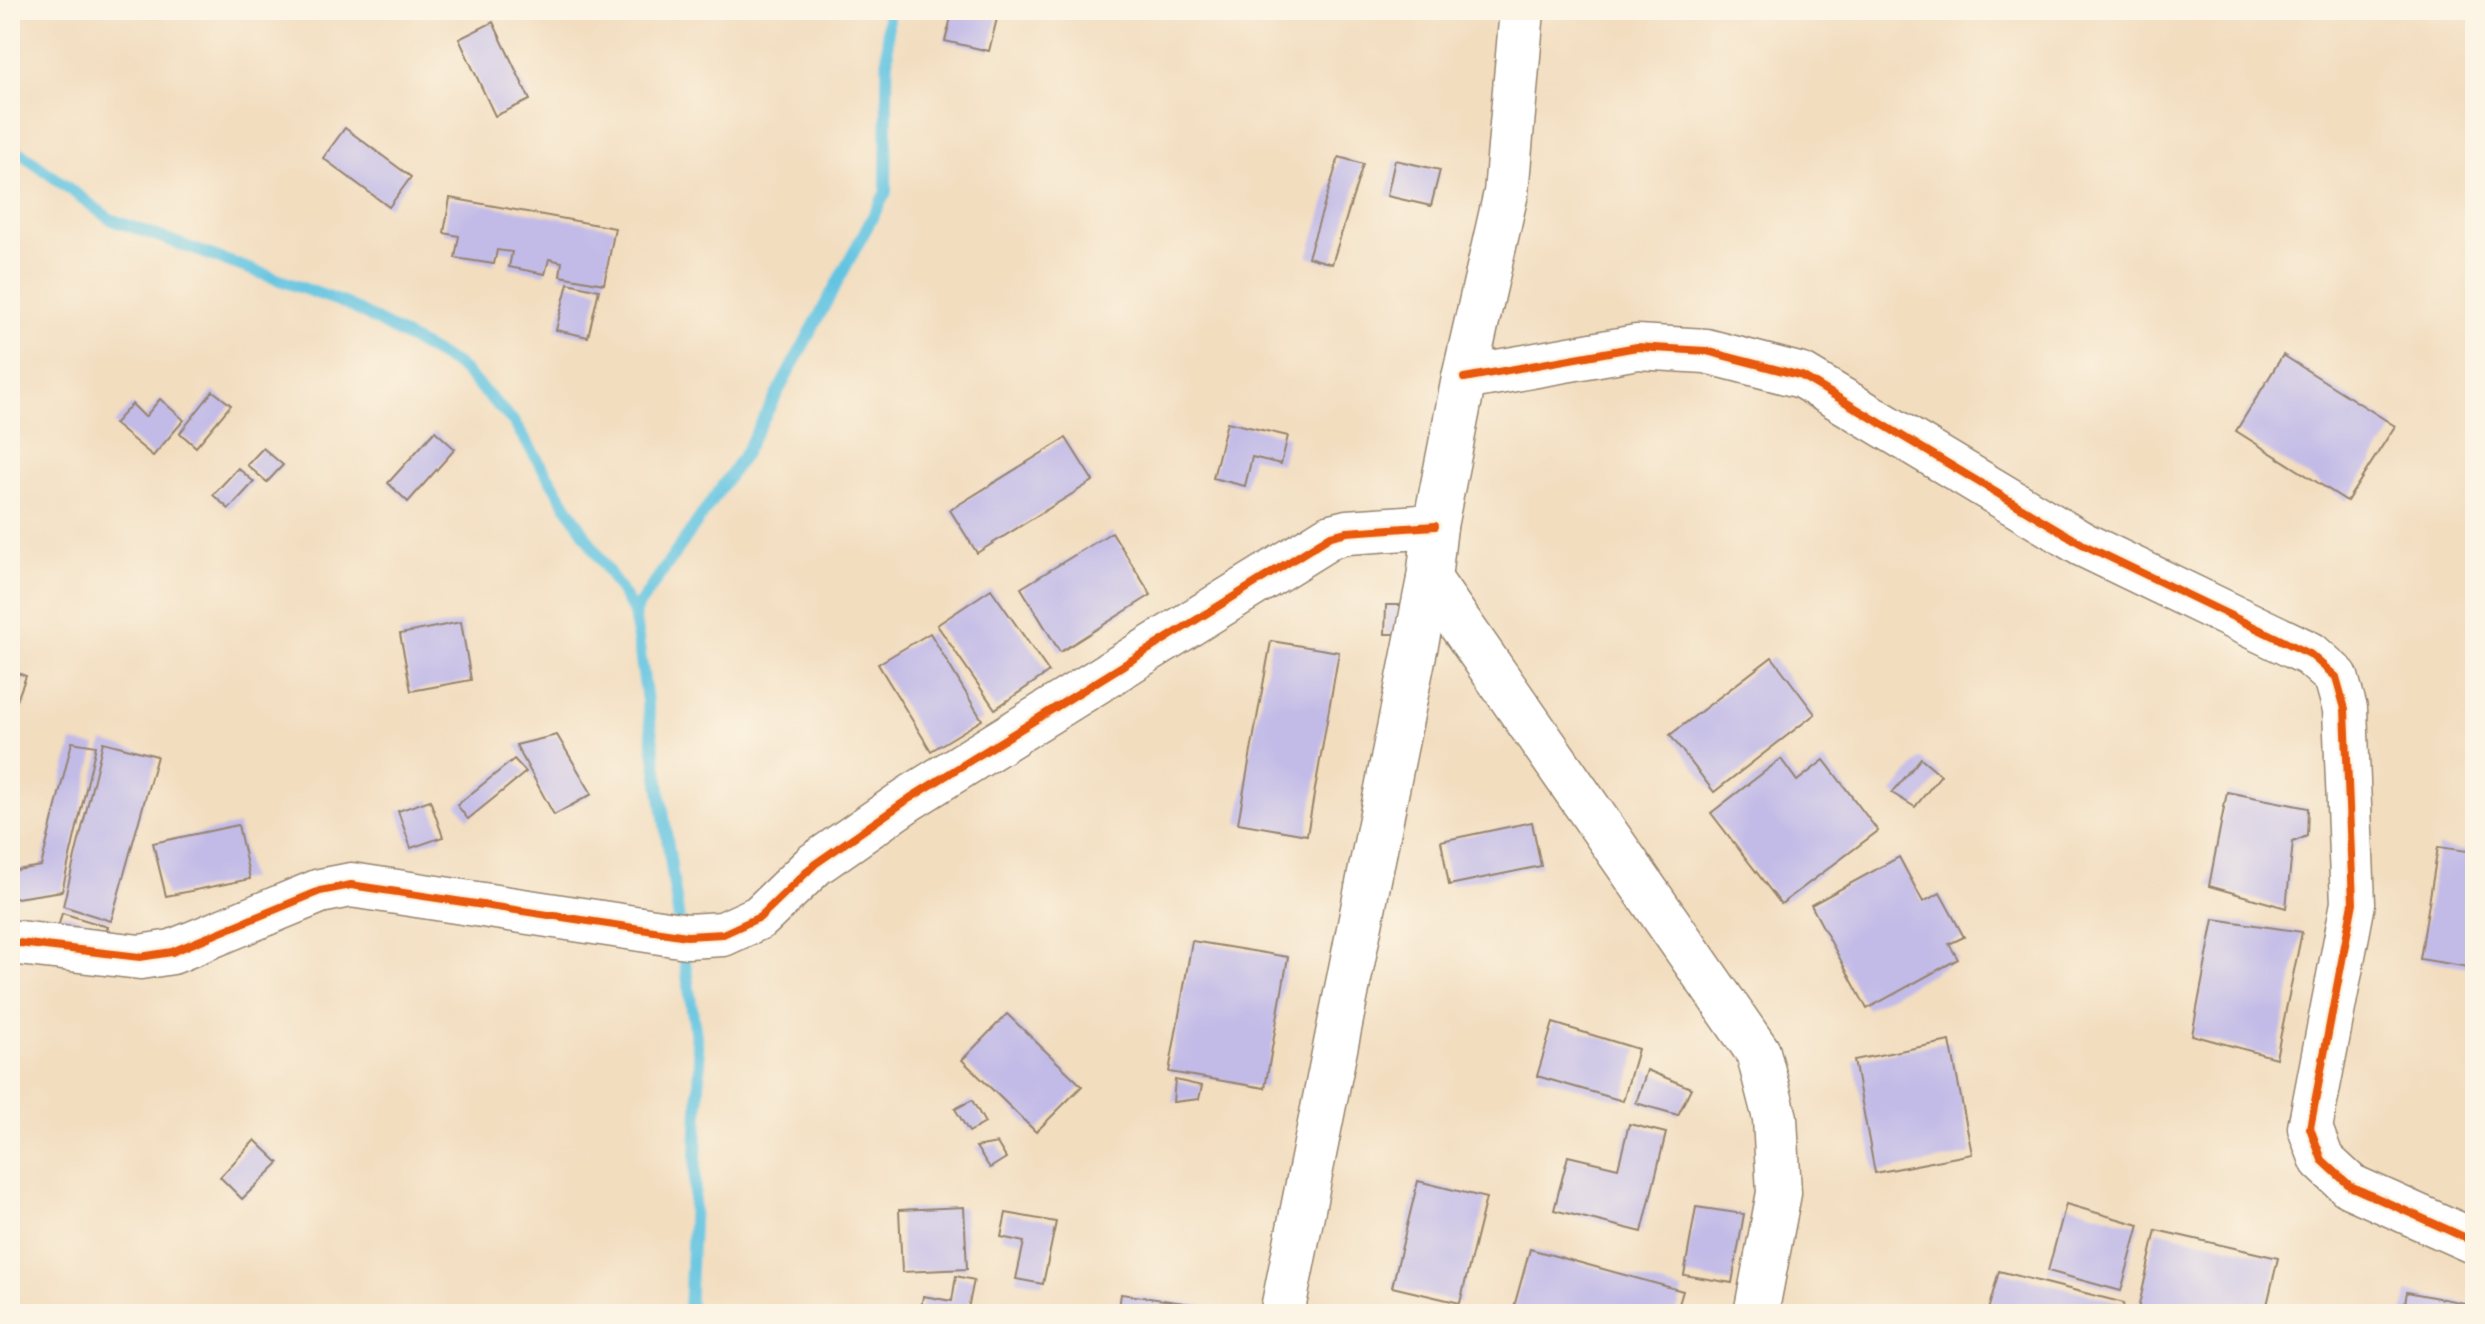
<svg xmlns="http://www.w3.org/2000/svg" width="2485" height="1324" viewBox="0 0 2485 1324" font-family="'Balsamiq Sans',sans-serif">
<style>
.lines{fill:none;stroke-linecap:round;stroke-linejoin:round}
.stream{stroke:#63c4e1;stroke-width:12}
.building{fill:#c2bbe7}
.street-casing{stroke:#96846e;stroke-width:47}
.street{stroke:#fff;stroke-width:44}
.cycleway-casing{stroke:#fcf5e5;stroke-width:13}
.cycleway{stroke:#e8590c;stroke-width:8}
</style>
<rect width="100%" height="100%" fill="#fcf5e5"/>
<filter id="ink" filterUnits="userSpaceOnUse"><feTurbulence type="fractalNoise" baseFrequency=".0125" numOctaves="2"/><feDisplacementMap in="SourceGraphic" scale="16" xChannelSelector="R" yChannelSelector="G"/><feConvolveMatrix kernelMatrix="1 2 1 2 8 2 1 2 1" color-interpolation-filters="sRGB"/></filter>
<filter id="wash" filterUnits="userSpaceOnUse"><feTurbulence type="fractalNoise" baseFrequency=".006" numOctaves="4" result="noise"/><feDisplacementMap in="SourceGraphic" scale="32" xChannelSelector="R" yChannelSelector="G"/><feGaussianBlur stdDeviation="1.8" result="paint"/><feColorMatrix in="noise" values="0 0 0 0 0 0 0 0 0 0 0 0 0 0 0 0 0 1.4 0 .05"/><feComposite in="paint" operator="in"/></filter>
<g filter="url(#wash)">
<rect width="100%" height="100%" fill="#f2ddbf"/>
<g class="lines">
<g class="stream">
<path d="M2470,10L2475,16"/>
<path d="M10,145L110,219L347,304L459,366L513,421L634,612L700,1064L689,1314"/>
<path d="M634,612L744,455L886,192L888,10"/>
</g>
</g>
<g id="blocks">
<g class="building">
<path d="M953,10H999L989,51L945,41Z"/>
<path d="M493,22L530,100L495,116L459,39Z"/>
<path d="M345,128L411,177L389,207L323,158Z"/>
<path d="M1339,157L1363,164L1332,264L1308,257Z"/>
<path d="M1395,160L1440,170L1431,206L1387,196Z"/>
<path d="M450,198L615,228L604,284L560,276L562,262L549,259L545,274L509,267L512,252L497,250L494,264L455,258L459,236L444,233Z"/>
<path d="M568,283L599,290L588,337L556,330Z"/>
<path d="M2283,355L2395,426L2347,501L2236,431Z"/>
<path d="M213,391L231,405L196,447L180,433Z"/>
<path d="M160,399L184,420L153,456L114,424L132,404L145,417Z"/>
<path d="M1227,422L1288,436L1281,464L1252,457L1245,486L1213,478Z"/>
<path d="M435,431L455,449L408,502L388,483Z"/>
<path d="M1066,438L1093,481L977,553L950,510Z"/>
<path d="M263,448L283,465L267,482L247,465Z"/>
<path d="M238,468L254,482L229,509L213,495Z"/>
<path d="M1112,532L1151,595L1060,652L1021,588Z"/>
<path d="M991,589L1049,672L995,709L937,625Z"/>
<path d="M1386,605H1417V634H1385Z"/>
<path d="M461,622L471,680L411,691L400,634Z"/>
<path d="M930,633L982,720L931,751L878,664Z"/>
<path d="M1271,641L1339,652L1307,835L1238,823Z"/>
<path d="M1772,657L1815,714L1714,792L1670,735Z"/>
<path d="M10,670L26,676L16,703L10,701Z"/>
<path d="M557,735L592,794L554,815L516,745Z"/>
<path d="M72,742L96,746L62,891L10,899V871L41,866Z"/>
<path d="M103,742L157,756L111,921L63,906Z"/>
<path d="M1921,758L1941,775L1915,807L1892,793Z"/>
<path d="M514,759L526,772L468,819L457,805Z"/>
<path d="M1781,759L1797,781L1824,760L1878,831L1781,904L1711,813Z"/>
<path d="M2227,792L2308,808L2307,836L2293,842L2286,908L2209,886Z"/>
<path d="M430,800L443,837L411,848L398,811Z"/>
<path d="M1532,822L1541,866L1449,885L1441,841Z"/>
<path d="M238,825L250,879L166,896L153,843Z"/>
<path d="M2438,847L2475,852V968L2420,959Z"/>
<path d="M1899,857L1923,902L1940,893L1964,937L1949,944L1958,959L1867,1009L1811,905Z"/>
<path d="M62,913L108,927L104,941L58,928Z"/>
<path d="M2214,919L2302,932L2276,1058L2192,1035Z"/>
<path d="M1192,941L1288,957L1265,1088L1169,1072Z"/>
<path d="M1007,1014L1082,1086L1036,1132L962,1060Z"/>
<path d="M1553,1023L1638,1049L1623,1101L1537,1076Z"/>
<path d="M1950,1041L1972,1154L1875,1173L1854,1060Z"/>
<path d="M1647,1070L1691,1088L1678,1115L1636,1103Z"/>
<path d="M1175,1080L1202,1086L1199,1099L1173,1102Z"/>
<path d="M972,1100L985,1123L969,1132L955,1109Z"/>
<path d="M1629,1124L1666,1133L1642,1232L1554,1210L1568,1156L1618,1168Z"/>
<path d="M255,1140L279,1163L242,1199L220,1177Z"/>
<path d="M997,1143L1006,1158L990,1168L976,1147Z"/>
<path d="M1418,1181L1486,1198L1460,1303L1392,1287Z"/>
<path d="M2066,1204L2139,1225L2121,1291L2048,1271Z"/>
<path d="M964,1207L967,1269L902,1272L899,1210Z"/>
<path d="M1696,1207L1744,1214L1732,1283L1684,1275Z"/>
<path d="M1006,1213L1056,1222L1043,1284L1016,1279L1024,1242L1001,1237Z"/>
<path d="M2156,1230L2278,1258L2265,1314H2137Z"/>
<path d="M1530,1249L1683,1291L1676,1314H1512Z"/>
<path d="M1999,1271L2124,1303L2121,1314H1987Z"/>
<path d="M956,1276L974,1280L967,1314H920L923,1296L952,1301Z"/>
<path d="M2407,1292L2475,1305V1314H2403Z"/>
<path d="M1121,1294L1206,1306L1205,1314H1118Z"/>
</g>
</g>
</g>
<g filter="url(#ink)">
<use href="#blocks" fill-opacity="0" stroke="#96846e" stroke-width="2"/>
<g class="lines">
<g class="street-casing">
<g id="street">
<path d="M1522,10L1506,193L1464,378L1435,526L1429,579L1758,1052L1775,1118L1779,1193L1756,1314"/>
<path d="M1464,378L1637,347L1706,351L1802,376L2082,544L2310,654L2336,677L2345,709L2353,903L2310,1128L2322,1160L2350,1186L2475,1242"/>
<path d="M10,942L140,957L172,952L320,891L351,885L687,936L723,934L760,917L815,864L910,798L1331,536L1347,532L1435,526"/>
<path d="M1282,1314L1429,579"/>
</g>
</g>
<use href="#street" class="street"/>
<g class="cycleway-casing">
<g id="cycleway">
<path d="M1464,378L1637,347L1706,351L1802,376L2082,544L2310,654L2336,677L2345,709L2353,903L2310,1128L2322,1160L2350,1186L2475,1242"/>
<path d="M10,942L140,957L172,952L320,891L351,885L687,936L723,934L760,917L815,864L910,798L1331,536L1347,532L1435,526"/>
</g>
</g>
<use href="#cycleway" class="cycleway"/>
</g>
</g>
<rect width="2485" height="1324" fill="none" stroke="#fcf5e5" stroke-width="40"/>
</svg>
